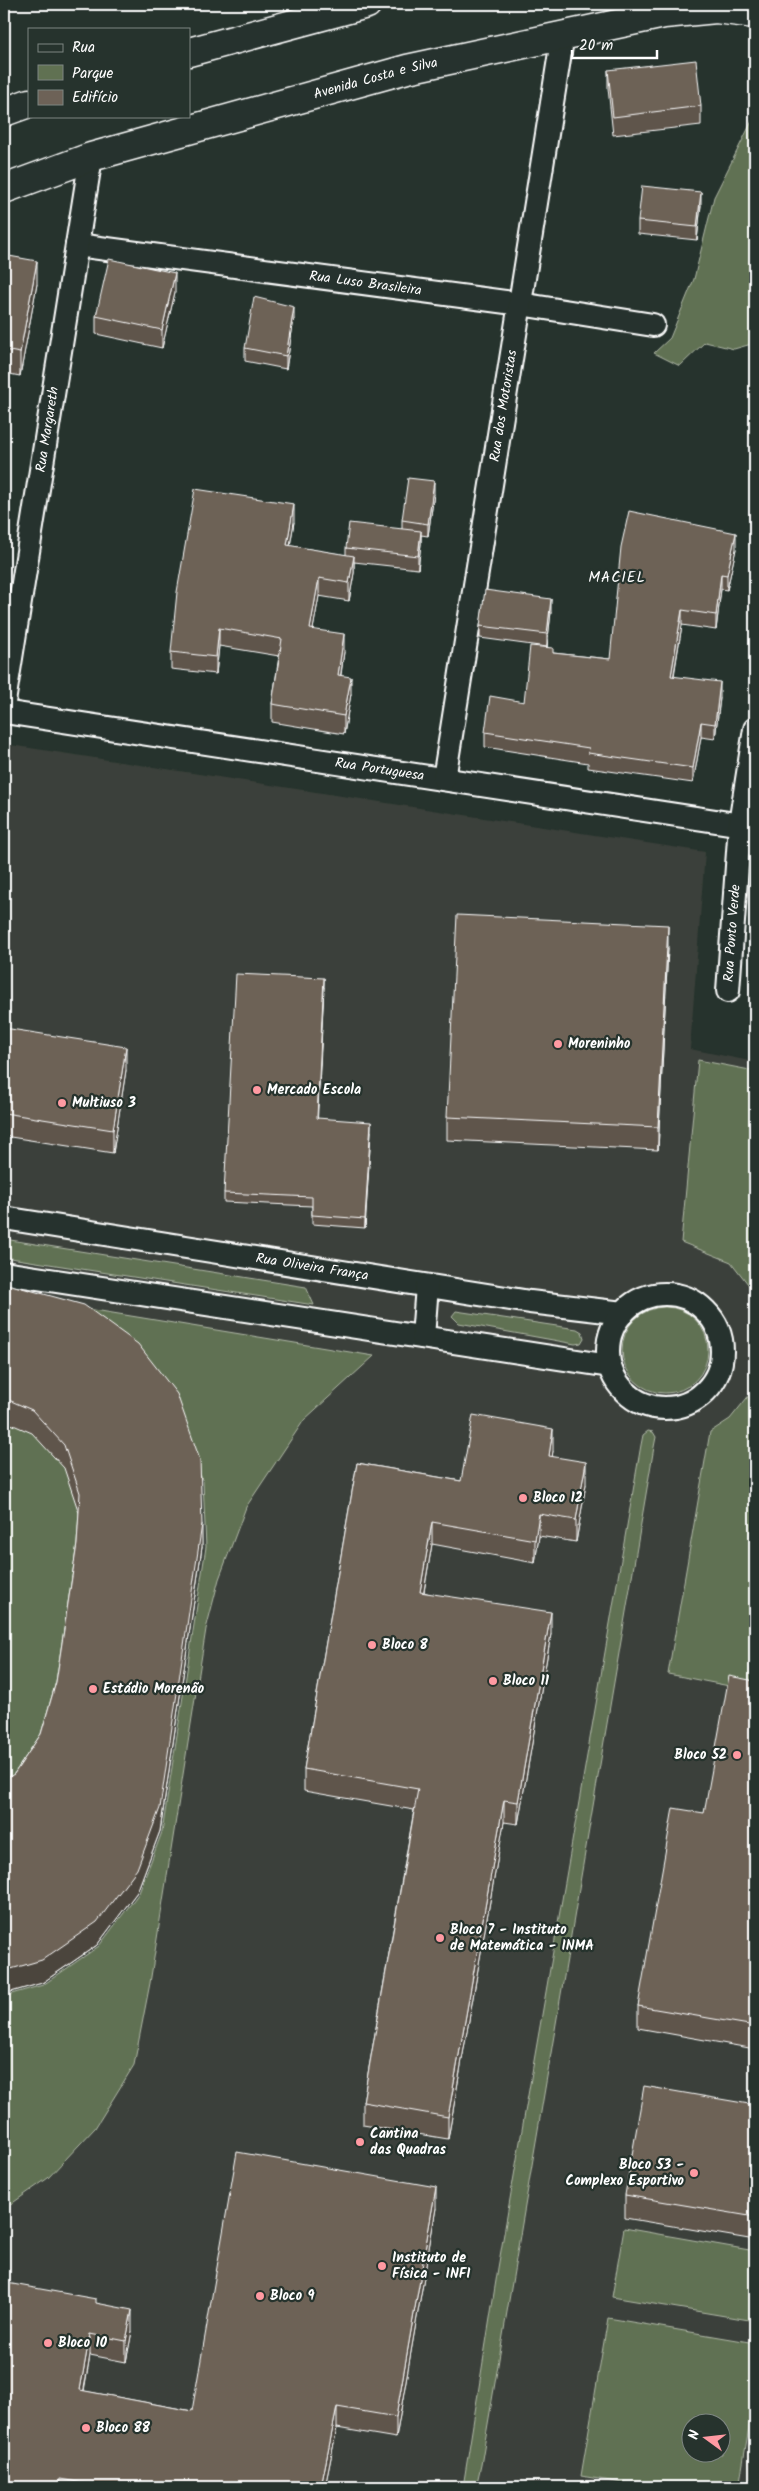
<svg xmlns="http://www.w3.org/2000/svg" width="759" height="2491" viewBox="0 0 759 2491" font-family="Kalam,sans-serif">
<style>
.built{fill:#3b413a;fill-rule:evenodd}
.green{fill:#607152;stroke:#b0b8a8;fill-rule:evenodd}
.lines{fill:none;stroke-linecap:round;stroke-linejoin:round}
.street-casing{stroke:#fff;stroke-width:26}
.primary-casing{stroke:#fff;stroke-width:31}
.street{stroke:#26332d;stroke-width:22}
.primary{stroke:#26332d;stroke-width:28}
.wall{fill:#5e544b;stroke:#fff}
.shaded-wall{fill:#4c453d;stroke:#fff}
.building{fill:#6d6257;stroke:#fff}
.poi-dot{fill:#ff9aa2;stroke:#26332d;stroke-width:2}
.labels{text-anchor:middle;dominant-baseline:central;stroke-width:4.5;stroke-linejoin:round;paint-order:stroke}
.street-label{font-size:14px;fill:#fff;stroke:#26332d}
.poi-label{font-size:14px;font-weight:bold;fill:#fff;stroke:#26332d;text-anchor:start}
.neighbourhood-label{font-size:15px;letter-spacing:1px;fill:#fff;stroke:#26332d}
</style>
<rect width="100%" height="100%" fill="#26332d"/>
<filter id="ink" filterUnits="userSpaceOnUse"><feTurbulence type="fractalNoise" baseFrequency=".02" numOctaves="2"/><feDisplacementMap in="SourceGraphic" scale="10" xChannelSelector="R" yChannelSelector="G"/><feConvolveMatrix kernelMatrix="1 2 1 2 8 2 1 2 1" color-interpolation-filters="sRGB"/></filter>
<g filter="url(#ink)">
<path class="built" d="M4,744L705,852L690,1049L755,1062V2487H4ZM692,2424H722V2454H692Z"/>
<g class="green">
<path d="M755,115V343L734,349L705,342L680,366L654,353L670,338L694,279L714,197Z"/>
<path d="M698,1060L755,1071V1293L731,1262L681,1242Z"/>
<path d="M4,1239L306,1287L314,1305L4,1257Z"/>
<circle cx="665" cy="1350" r="43"/>
<path d="M4,1307L200,1483L202,1547L160,1831L97,1945L42,1983L4,1994Z"/>
<path d="M76,1307L374,1356L304,1420L246,1507L219,1579L206,1629L150,1983L134,2065L95,2128L48,2178L4,2209V1996L43,1985L99,1946L139,1893L162,1832L206,1547L203,1482L179,1415Z"/>
<path d="M456,1311L577,1329L582,1332L584,1338L581,1343L575,1344L459,1323L452,1316Z"/>
<path d="M755,1388V1691L668,1674L710,1432L730,1419Z"/>
<path d="M648,1431L653,1432L656,1437L654,1447L481,2465L476,2487H463L498,2268L641,1445L643,1435Z"/>
<path d="M624,2228L755,2251V2321L612,2297Z"/>
<path d="M608,2318L755,2343V2391L739,2487H646L581,2476ZM692,2424H722V2454H692Z"/>
</g>
<g class="lines">
<g class="street-casing">
<g id="street">
<path id="s1" d="M77,245L520,304L653,325"/>
<path id="s2" d="M4,702L91,157"/>
<path id="s3" d="M4,712L755,827"/>
<path id="s4" d="M444,779L563,34"/>
<path id="s5" d="M728,991L740,824L755,729"/>
<path id="s6" d="M4,1218L530,1302L623,1313"/>
<path d="M4,1273L610,1366"/>
<circle cx="665" cy="1351" r="57"/>
<path d="M423,1337L427,1286"/>
</g>
</g>
<g class="primary-casing">
<g id="primary">
<path d="M189,52L367,4"/>
<path d="M4,112L29,103"/>
<path id="s7" d="M4,189L91,157L407,69L664,14L716,9L755,14"/>
</g>
</g>
<use href="#street" class="street"/>
<use href="#primary" class="primary"/>
</g>
<g class="wall">
<path d="M608,70L701,106V125L613,135L608,88Z"/>
<path d="M701,205L697,240L638,234V221Z"/>
<path d="M4,283L37,284L20,376L4,373Z"/>
<path d="M175,292L162,348L96,334V316Z"/>
<path d="M294,319L286,369L245,361V348Z"/>
<path d="M434,494L428,536L421,535V544L418,569L354,562V573L349,601L319,596L313,629L344,652L341,675L351,694L344,734L272,722V704L279,656L219,646L216,674L171,669V652L294,522L290,546L346,555V548L402,529V520Z"/>
<path d="M736,549L727,590L721,589L716,630L682,625L674,676L720,698L715,739L701,737L693,783L588,768V763L485,747V732L524,702L553,653L610,659Z"/>
<path d="M551,612L547,647L480,638V626Z"/>
<path d="M668,948L658,1150L447,1140V1117Z"/>
<path d="M324,987L317,1119L371,1131L365,1228L312,1224V1206L224,1202V1193Z"/>
<path d="M755,999V1036H751V1019Z"/>
<path d="M4,1028L126,1070L113,1153L4,1136Z"/>
<path d="M4,1284L202,1547L160,1831L137,1892L97,1945L42,1983L14,1774L41,1734L56,1682L77,1544L79,1513L64,1468L32,1433L4,1421Z"/>
<path d="M553,1451L552,1456L586,1484L576,1542L539,1536L535,1563L432,1544L424,1592L551,1634L518,1824L504,1822L448,2139L363,2125V2102L414,1810L304,1791V1769L357,1463L461,1481Z"/>
<path d="M755,1681V2049L638,2028V2006L704,1813Z"/>
<path d="M755,2105V2240L625,2218V2195Z"/>
<path d="M436,2208L396,2438L337,2428L325,2487H4L96,2303L132,2331L126,2362L90,2355L84,2391L192,2411Z"/>
</g>
<g class="shaded-wall">
<path d="M701,192V205L697,240V227Z"/>
<path d="M37,261V284L20,376V353Z"/>
<path d="M175,273V292L162,348V330Z"/>
<path d="M294,307V319L286,369V356Z"/>
<path d="M434,481V494L428,536V524Z"/>
<path d="M294,504V522L287,563V545Z"/>
<path d="M421,531V544L418,569V556Z"/>
<path d="M736,533V549L727,590V575Z"/>
<path d="M354,556V573L349,601V583Z"/>
<path d="M721,574V589L716,630V615Z"/>
<path d="M319,578V596L310,646V629Z"/>
<path d="M551,599V612L547,647V634Z"/>
<path d="M682,610V625L671,691V676Z"/>
<path d="M219,628V646L216,674V657Z"/>
<path d="M344,634V652L338,692V675Z"/>
<path d="M351,677V694L344,734V716Z"/>
<path d="M720,682V698L715,739V724Z"/>
<path d="M701,722V737L693,783V768Z"/>
<path d="M668,925V948L658,1150V1127Z"/>
<path d="M324,978V987L317,1128V1118Z"/>
<path d="M126,1047V1070L113,1153V1130Z"/>
<path d="M371,1122V1131L365,1228V1219Z"/>
<path d="M553,1429V1451L549,1478V1456Z"/>
<path d="M586,1462V1484L576,1542V1520Z"/>
<path d="M539,1514V1536L535,1563V1540Z"/>
<path d="M432,1522V1544L420,1614V1592Z"/>
<path d="M202,1524V1547L160,1831L137,1892L97,1945L42,1983L4,1994V1971Z"/>
<path d="M551,1612V1634L518,1824V1802Z"/>
<path d="M504,1800V1822L448,2139V2117Z"/>
<path d="M436,2187V2208L396,2438V2417Z"/>
<path d="M132,2310V2331L126,2362V2341Z"/>
<path d="M90,2334V2355L80,2411V2390Z"/>
<path d="M337,2407V2428L325,2487H321Z"/>
</g>
<g class="building">
<path d="M696,60L701,106L613,117L608,70Z"/>
<path d="M642,186L701,192L697,227L638,221Z"/>
<path d="M9,256L37,261L20,353L4,350V283Z"/>
<path d="M109,259L175,273L162,330L96,316Z"/>
<path d="M254,297L294,307L286,356L245,348Z"/>
<path d="M408,478L434,481L428,524L402,520Z"/>
<path d="M195,489L294,504L287,545L354,556L349,583L319,578L310,629L344,634L338,675L351,677L344,716L272,704L282,639L219,628L216,657L171,652L177,592Z"/>
<path d="M629,511L736,533L727,575L721,574L716,615L682,610L671,676L720,682L715,724L701,722L693,768L588,753L589,748L485,732L490,696L524,702L530,646L553,648V653L610,659L621,547Z"/>
<path d="M349,523L421,531L418,556L346,548Z"/>
<path d="M485,590L551,599L547,634L480,626Z"/>
<path d="M457,915L668,925L658,1127L447,1117Z"/>
<path d="M236,974L324,978L317,1118L371,1122L365,1219L312,1215V1197L224,1193Z"/>
<path d="M755,999V1020L751,1019Z"/>
<path d="M4,1028L126,1047L113,1130L4,1113Z"/>
<path d="M4,1284L11,1285L84,1305L138,1344L177,1394L200,1460L202,1524L160,1808L137,1869L97,1922L42,1960L4,1971V1780L14,1774L41,1734L56,1682L77,1544L80,1493L64,1445L32,1410L4,1398Z"/>
<path d="M473,1415L553,1429L549,1456L586,1462L576,1520L539,1514L535,1540L432,1522L420,1592L551,1612L518,1802L504,1800L448,2117L363,2102L418,1789L304,1769L357,1463L461,1481Z"/>
<path d="M729,1676L755,1681V2026L638,2006L673,1808L704,1813Z"/>
<path d="M644,2086L755,2105V2217L625,2195Z"/>
<path d="M237,2152L436,2187L396,2417L337,2407L321,2487H107L60,2479L59,2487H4V2301L7,2283L96,2299V2303L132,2310L126,2341L90,2334L80,2390L192,2411Z"/>
</g>
</g>
<g class="poi-dot">
<circle cx="558" cy="1044" r="5"/>
<circle cx="257" cy="1090" r="5"/>
<circle cx="62" cy="1103" r="5"/>
<circle cx="523" cy="1498" r="5"/>
<circle cx="372" cy="1645" r="5"/>
<circle cx="493" cy="1681" r="5"/>
<circle cx="93" cy="1689" r="5"/>
<circle cx="737" cy="1755" r="5"/>
<circle cx="440" cy="1938" r="5"/>
<circle cx="360" cy="2142" r="5"/>
<circle cx="694" cy="2173" r="5"/>
<circle cx="382" cy="2266" r="5"/>
<circle cx="260" cy="2296" r="5"/>
<circle cx="48" cy="2343" r="5"/>
<circle cx="86" cy="2428" r="5"/>
</g>
<g class="labels">
<g class="street-label">
<text stroke="none"><textPath href="#s7" startOffset="388">Avenida Costa e Silva</textPath></text>
<text stroke="none"><textPath href="#s1" startOffset="291">Rua Luso Brasileira</textPath></text>
<text stroke="none"><textPath href="#s4" startOffset="378">Rua dos Motoristas</textPath></text>
<text stroke="none"><textPath href="#s2" startOffset="276">Rua Margareth</textPath></text>
<text stroke="none"><textPath href="#s3" startOffset="380">Rua Portuguesa</textPath></text>
<text stroke="none"><textPath href="#s5" startOffset="58">Rua Ponto Verde</textPath></text>
<text stroke="none"><textPath href="#s6" startOffset="312">Rua Oliveira França</textPath></text>
</g>
<g class="poi-label">
<text x="568" y="1044">Moreninho</text>
<text x="267" y="1090">Mercado Escola</text>
<text x="72" y="1103">Multiuso 3</text>
<text x="533" y="1498">Bloco 12</text>
<text x="382" y="1645">Bloco 8</text>
<text x="503" y="1681">Bloco 11</text>
<text x="103" y="1689">Estádio Morenão</text>
<text x="727" y="1755" text-anchor="end">Bloco 52</text>
<text x="450" y="1930">Bloco 7 - Instituto<tspan x="450" dy="16">de Matemática - INMA</tspan></text>
<text x="370" y="2134">Cantina<tspan x="370" dy="16">das Quadras</tspan></text>
<text x="684" y="2165" text-anchor="end">Bloco 53 -<tspan x="684" dy="16">Complexo Esportivo</tspan></text>
<text x="392" y="2258">Instituto de<tspan x="392" dy="16">Física - INFI</tspan></text>
<text x="270" y="2296">Bloco 9</text>
<text x="58" y="2343">Bloco 10</text>
<text x="96" y="2428">Bloco 88</text>
</g>
<g class="neighbourhood-label">
<text x="617" y="578">MACIEL</text>
</g>
</g>
<rect width="759" height="2491" fill="none" stroke="#26332d" stroke-width="20"/>
<rect x="10" y="10" width="739" height="2471" fill="none" stroke="#fff" stroke-width="2" filter="url(#ink)"/>
<rect x="28" y="28" width="162" height="90" fill="#26332d" stroke="#7d8581"/>
<rect x="38" y="44" width="25" height="8" fill="#26332d" stroke="#7d8581"/>
<text x="72" y="52" font-size="15" fill="#ffffff">Rua</text>
<rect x="38" y="65" width="25" height="15" fill="#607152" stroke="#7d8581"/>
<text x="72" y="78" font-size="15" fill="#ffffff">Parque</text>
<rect x="38" y="90" width="25" height="15" fill="#6d6257" stroke="#7d8581"/>
<text x="72" y="102" font-size="15" fill="#ffffff">Edifício</text>
<g transform="translate(706 2438) rotate(285)"><circle r="24" fill="#26332d" stroke="#7d8581"/>
<path d="M0-4L9 19L0 12L-9 19Z" fill="#ff9aa2"/>
<text y="-8" font-size="14" font-weight="bold" text-anchor="middle" fill="#ffffff">N</text>
</g>
<path d="M572 50v8h85v-8" fill="none" stroke="#ffffff" stroke-width="2.5"/>
<text x="579" y="50" font-size="15" fill="#ffffff" stroke="#26332d" stroke-width="4" paint-order="stroke">20 m</text>
</svg>
